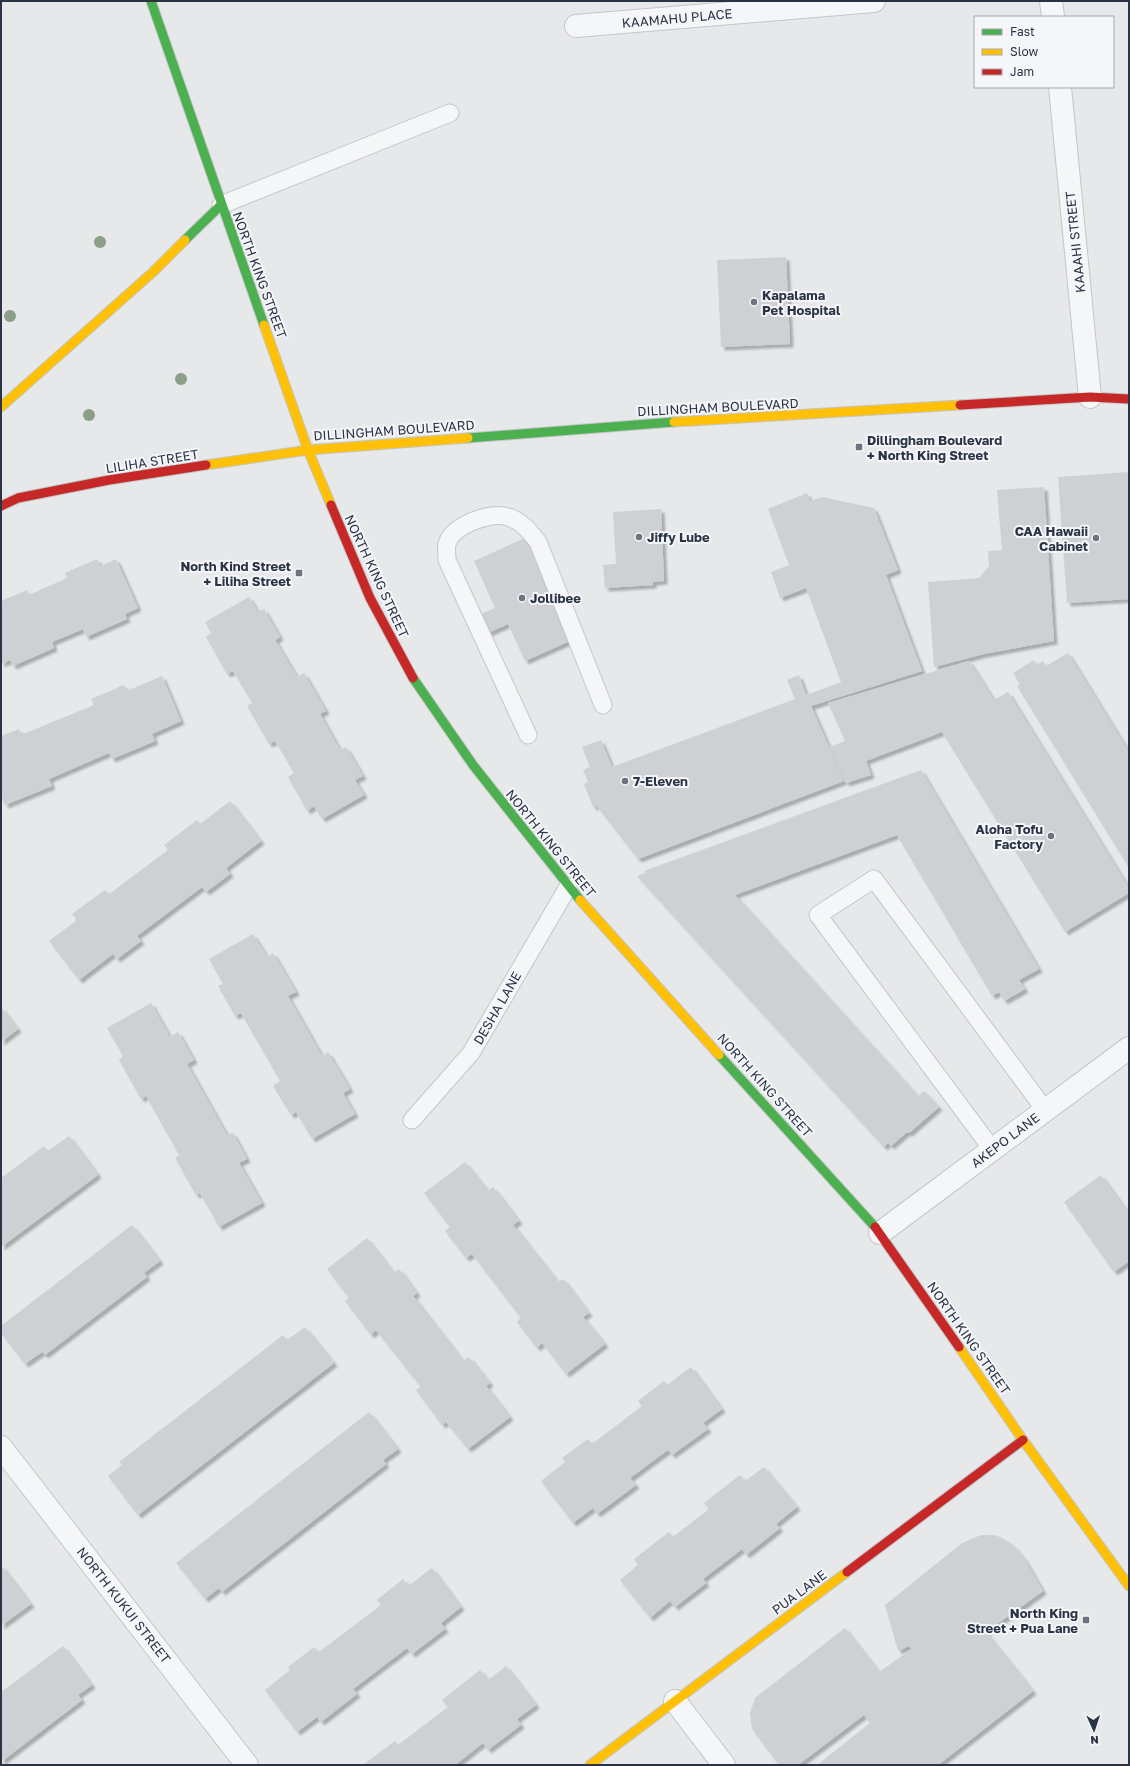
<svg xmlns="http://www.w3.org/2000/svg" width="1130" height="1766" viewBox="0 0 1130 1766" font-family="'Golos Text',sans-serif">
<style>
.building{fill:#ced0d3;filter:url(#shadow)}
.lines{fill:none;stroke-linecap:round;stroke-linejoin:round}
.lane-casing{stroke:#c4c6c8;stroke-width:19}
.street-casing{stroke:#c4c6c8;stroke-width:24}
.fast-casing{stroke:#c4c6c8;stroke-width:11}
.slow-casing{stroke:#c4c6c8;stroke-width:11}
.jam-casing{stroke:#c4c6c8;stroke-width:11}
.lane{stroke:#f5f6f7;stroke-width:17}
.street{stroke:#f5f6f7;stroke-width:22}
.fast{stroke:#4caf50;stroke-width:9}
.slow{stroke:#ffc107;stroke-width:9}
.jam{stroke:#c62828;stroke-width:9}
.tree{fill:#8a9e88}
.poi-dot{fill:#6c737f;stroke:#f4f6f9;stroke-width:1.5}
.labels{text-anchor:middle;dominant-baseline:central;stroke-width:4;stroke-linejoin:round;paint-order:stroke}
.street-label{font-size:13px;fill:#2b3445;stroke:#f4f6f9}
.poi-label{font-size:13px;font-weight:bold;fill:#2b3445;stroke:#f4f6f9;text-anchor:start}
</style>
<defs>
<filter id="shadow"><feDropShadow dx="3.5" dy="3.5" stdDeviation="1" flood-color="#0004"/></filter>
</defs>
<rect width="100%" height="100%" fill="#e6e8ea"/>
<g class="building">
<path d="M786,257L790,344L721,347L717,260Z"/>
<path d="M1129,472V599L1067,603L1058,477Z"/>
<path d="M1044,487L1054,641L984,654L934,667L928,582L979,578L989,566L988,551L1002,550L997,490Z"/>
<path d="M807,493L810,501L822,497L874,508L898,570L886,575L922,671L811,706L844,781L638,859L596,805L593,807L584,784L588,782L583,770L590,767L582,747L601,740L612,767L795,699L787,680L799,675L806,695L841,682L806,588L780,598L771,572L789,565L768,509Z"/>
<path d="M661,509L664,581L653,582V585L605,588L603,565L616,564L613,512Z"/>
<path d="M529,536L572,640L525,661L508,624L488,633L479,615L495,608L474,561Z"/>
<path d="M97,559L100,566L116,559L138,608L125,614L127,619L86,637L83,629L52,642L54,648L13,666L10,660L1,664V601L27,590L29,595L67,578L65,573Z"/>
<path d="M249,597L258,612L264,609L280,637L275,640L297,677L304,673L326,711L320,714L340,750L346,747L363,776L355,780L364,795L322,819L314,806L307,811L288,777L294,773L275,741L269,744L247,706L252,703L233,671L227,674L206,637L211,633L205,622Z"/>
<path d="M1068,653L1129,752V868L1017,686L1020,684L1013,673L1034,660L1037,665L1043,661L1046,666Z"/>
<path d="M969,661L994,700L1008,692L1129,888V893L1065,932L942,732L866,761L871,775L846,783L830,747L845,741L828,703Z"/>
<path d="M162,676L181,721L152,734L155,741L112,759L109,753L49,779L52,786L5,805L3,799L1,800V736L19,729L21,735L94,705L91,699L124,685L127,691Z"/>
<path d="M921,770L1039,969L1019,980L1025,989L1004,1001L999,992L992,996L897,835L735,895L918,1096L924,1091L939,1107L909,1133L907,1132L891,1146L888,1143L884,1147L637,876L645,873L644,871Z"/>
<path d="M230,801L261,841L226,868L230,874L206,892L202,887L137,936L141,941L117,959L113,954L79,980L49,941L77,920L72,914L105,890L109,894L168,850L164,845L197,820L200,824Z"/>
<path d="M253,934L267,957L273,953L296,992L288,996L322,1056L328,1052L350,1089L343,1093L355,1114L312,1139L296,1112L291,1115L273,1086L280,1081L241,1013L235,1016L218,986L223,984L209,959Z"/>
<path d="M151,1003L170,1037L178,1032L194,1060L187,1064L227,1135L233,1133L247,1159L239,1163L262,1203L219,1227L200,1193L196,1195L175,1158L179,1155L146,1096L141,1099L119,1060L123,1056L107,1028Z"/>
<path d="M1,1007L18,1029L1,1042Z"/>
<path d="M69,1136L98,1175L1,1247V1178L44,1146L48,1151Z"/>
<path d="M465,1162L488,1191L493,1187L519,1221L513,1225L558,1282L563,1279L589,1313L583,1317L605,1344L566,1374L542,1343L537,1348L517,1322L521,1318L472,1254L466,1258L445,1231L450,1227L424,1193Z"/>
<path d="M1101,1175L1129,1214V1261L1114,1272L1064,1202Z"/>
<path d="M132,1225L160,1261L144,1273L147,1277L45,1355L42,1352L25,1364L1,1333V1326Z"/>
<path d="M367,1238L394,1273L399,1269L417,1293L413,1296L463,1361L469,1357L490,1383L486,1386L510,1417L468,1449L446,1422L442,1425L416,1390L421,1387L376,1330L371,1335L345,1301L349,1298L327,1269Z"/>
<path d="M305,1327L334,1363L138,1515L108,1476L122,1465L119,1462L283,1335L287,1340Z"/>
<path d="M691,1367L722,1409L703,1423L708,1429L672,1455L668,1450L630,1478L636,1485L597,1514L593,1508L573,1523L541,1481L565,1462L562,1458L588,1439L592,1444L642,1406L638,1401L664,1381L667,1385Z"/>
<path d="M369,1412L398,1449L383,1460L386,1464L222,1592L219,1588L205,1599L176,1563Z"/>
<path d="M764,1467L797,1507L776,1524L780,1528L746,1555L742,1549L703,1579L706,1583L675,1607L670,1601L650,1618L620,1580L638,1565L634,1559L669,1532L673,1537L709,1509L704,1503L740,1475L745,1481Z"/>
<path d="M981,1535H995L1004,1539L1015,1547L1025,1560L1043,1591L986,1632L1033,1691L938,1765H817L870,1723L864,1715L798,1765H779L752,1729L750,1713L755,1698L845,1628L879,1672L912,1649L909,1646L898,1651L885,1605L962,1543Z"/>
<path d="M1,1565L31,1604L1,1626Z"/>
<path d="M432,1568L461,1607L441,1623L445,1629L412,1654L407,1648L353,1689L357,1694L321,1722L317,1717L297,1732L265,1690L290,1670L288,1667L314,1647L319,1652L381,1605L377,1600L403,1579L408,1586Z"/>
<path d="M63,1646L92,1685L78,1695L82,1700L1,1762V1692Z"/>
<path d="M506,1666L536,1705L517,1719L521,1725L488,1750L483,1743L455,1765H363L395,1741L398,1745L448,1707L442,1700L480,1670L488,1680Z"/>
</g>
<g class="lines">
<g class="lane-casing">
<g id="lane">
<path d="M221,205L450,113"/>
<path d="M528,735L447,560C447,555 446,549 447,544C452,525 491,511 508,517C522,521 530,532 538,542L603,705"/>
<path d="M412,1120L471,1053L568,887"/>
<path d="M992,1149L818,915L874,879L1045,1110"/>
</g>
</g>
<g class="street-casing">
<g id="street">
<path d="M1051,1L1053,17"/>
<path d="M576,26L874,1"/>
<path d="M1060,87L1090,397"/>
<path d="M880,1233L1129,1048"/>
<path d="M1,1447L247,1765"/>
<path d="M675,1701L724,1765"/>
</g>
</g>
<g class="fast-casing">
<g id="fast">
<path d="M151,1L264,325"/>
<path d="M185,240L221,205"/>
<path d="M468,438L674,422"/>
<path d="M413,678L473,765L580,900"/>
<path d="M719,1055L875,1227"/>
</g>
</g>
<g class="slow-casing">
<g id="slow">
<path d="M264,325L308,450L331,505"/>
<path d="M1,407L153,272L185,240"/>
<path d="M674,422L960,405"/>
<path d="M206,465L308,450L468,438"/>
<path d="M580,900L719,1055"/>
<path d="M959,1347L1023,1440L1129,1586"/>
<path d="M590,1765L847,1572"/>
</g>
</g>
<g class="jam-casing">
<g id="jam">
<path d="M960,405L1090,397L1129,399"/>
<path d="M331,505L370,598L413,678"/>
<path d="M1,506L18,498L109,480L206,465"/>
<path d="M875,1227L959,1347"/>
<path d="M847,1572L1023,1440"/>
</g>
</g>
<use href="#lane" class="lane"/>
<use href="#street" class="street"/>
<use href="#fast" class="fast"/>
<use href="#slow" class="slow"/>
<use href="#jam" class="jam"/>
</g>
<g class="tree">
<circle cx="100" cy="242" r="6"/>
<circle cx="10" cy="316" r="6"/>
<circle cx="181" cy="379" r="6"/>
<circle cx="89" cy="415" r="6"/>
</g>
<g class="poi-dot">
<circle cx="754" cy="302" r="4"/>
<rect x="855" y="443" width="8" height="8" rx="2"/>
<circle cx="639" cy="537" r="4"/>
<circle cx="1096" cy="538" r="4"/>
<rect x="295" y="569" width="8" height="8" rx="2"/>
<circle cx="522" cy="598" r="4"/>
<circle cx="625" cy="781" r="4"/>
<circle cx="1051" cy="836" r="4"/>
<rect x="1082" y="1616" width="8" height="8" rx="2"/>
</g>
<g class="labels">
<g class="street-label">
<text transform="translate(677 18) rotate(-5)">KAAMAHU PLACE</text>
<text transform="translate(1075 242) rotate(-96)">KAAAHI STREET</text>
<text transform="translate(260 275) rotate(70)">NORTH KING STREET</text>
<text transform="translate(718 407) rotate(-3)">DILLINGHAM BOULEVARD</text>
<text transform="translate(394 430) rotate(-4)">DILLINGHAM BOULEVARD</text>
<text transform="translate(152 461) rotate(-9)">LILIHA STREET</text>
<text transform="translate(377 576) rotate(65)">NORTH KING STREET</text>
<text transform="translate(551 843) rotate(51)">NORTH KING STREET</text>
<text transform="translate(497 1008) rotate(-60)">DESHA LANE</text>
<text transform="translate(765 1085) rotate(48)">NORTH KING STREET</text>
<text transform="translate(1005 1140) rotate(-37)">AKEPO LANE</text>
<text transform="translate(969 1338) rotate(55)">NORTH KING STREET</text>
<text transform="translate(799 1592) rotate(-37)">PUA LANE</text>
<text transform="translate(124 1605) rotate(52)">NORTH KUKUI STREET</text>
</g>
<g class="poi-label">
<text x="762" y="295">Kapalama<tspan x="762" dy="15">Pet Hospital</tspan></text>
<text x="867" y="440">Dillingham Boulevard<tspan x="867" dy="15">+ North King Street</tspan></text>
<text x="1088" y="531" text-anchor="end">CAA Hawaii<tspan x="1088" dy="15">Cabinet</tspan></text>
<text x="647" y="537">Jiffy Lube</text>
<text x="291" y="566" text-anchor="end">North Kind Street<tspan x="291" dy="15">+ Liliha Street</tspan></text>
<text x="530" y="598">Jollibee</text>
<text x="633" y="781">7-Eleven</text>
<text x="1043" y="829" text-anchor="end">Aloha Tofu<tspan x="1043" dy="15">Factory</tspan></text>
<text x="1078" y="1613" text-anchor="end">North King<tspan x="1078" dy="15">Street + Pua Lane</tspan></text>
</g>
</g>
<rect width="1130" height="1766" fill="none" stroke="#2b3445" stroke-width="4"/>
<rect x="974" y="16" width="140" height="72" fill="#f4f6f9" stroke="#a4a8b1"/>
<rect x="982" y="29" width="20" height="6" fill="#4caf50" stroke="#a4a8b1"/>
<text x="1010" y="36" font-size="12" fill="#2b3445">Fast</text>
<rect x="982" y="49" width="20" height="6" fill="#ffc107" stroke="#a4a8b1"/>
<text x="1010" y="56" font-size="12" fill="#2b3445">Slow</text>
<rect x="982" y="69" width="20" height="6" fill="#c62828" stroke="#a4a8b1"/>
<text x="1010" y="76" font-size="12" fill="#2b3445">Jam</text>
<g transform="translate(1094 1730) rotate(177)" stroke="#f4f6f9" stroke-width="3" paint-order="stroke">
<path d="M0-3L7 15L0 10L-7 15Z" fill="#2b3445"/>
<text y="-6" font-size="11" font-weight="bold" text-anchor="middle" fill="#2b3445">N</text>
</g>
</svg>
